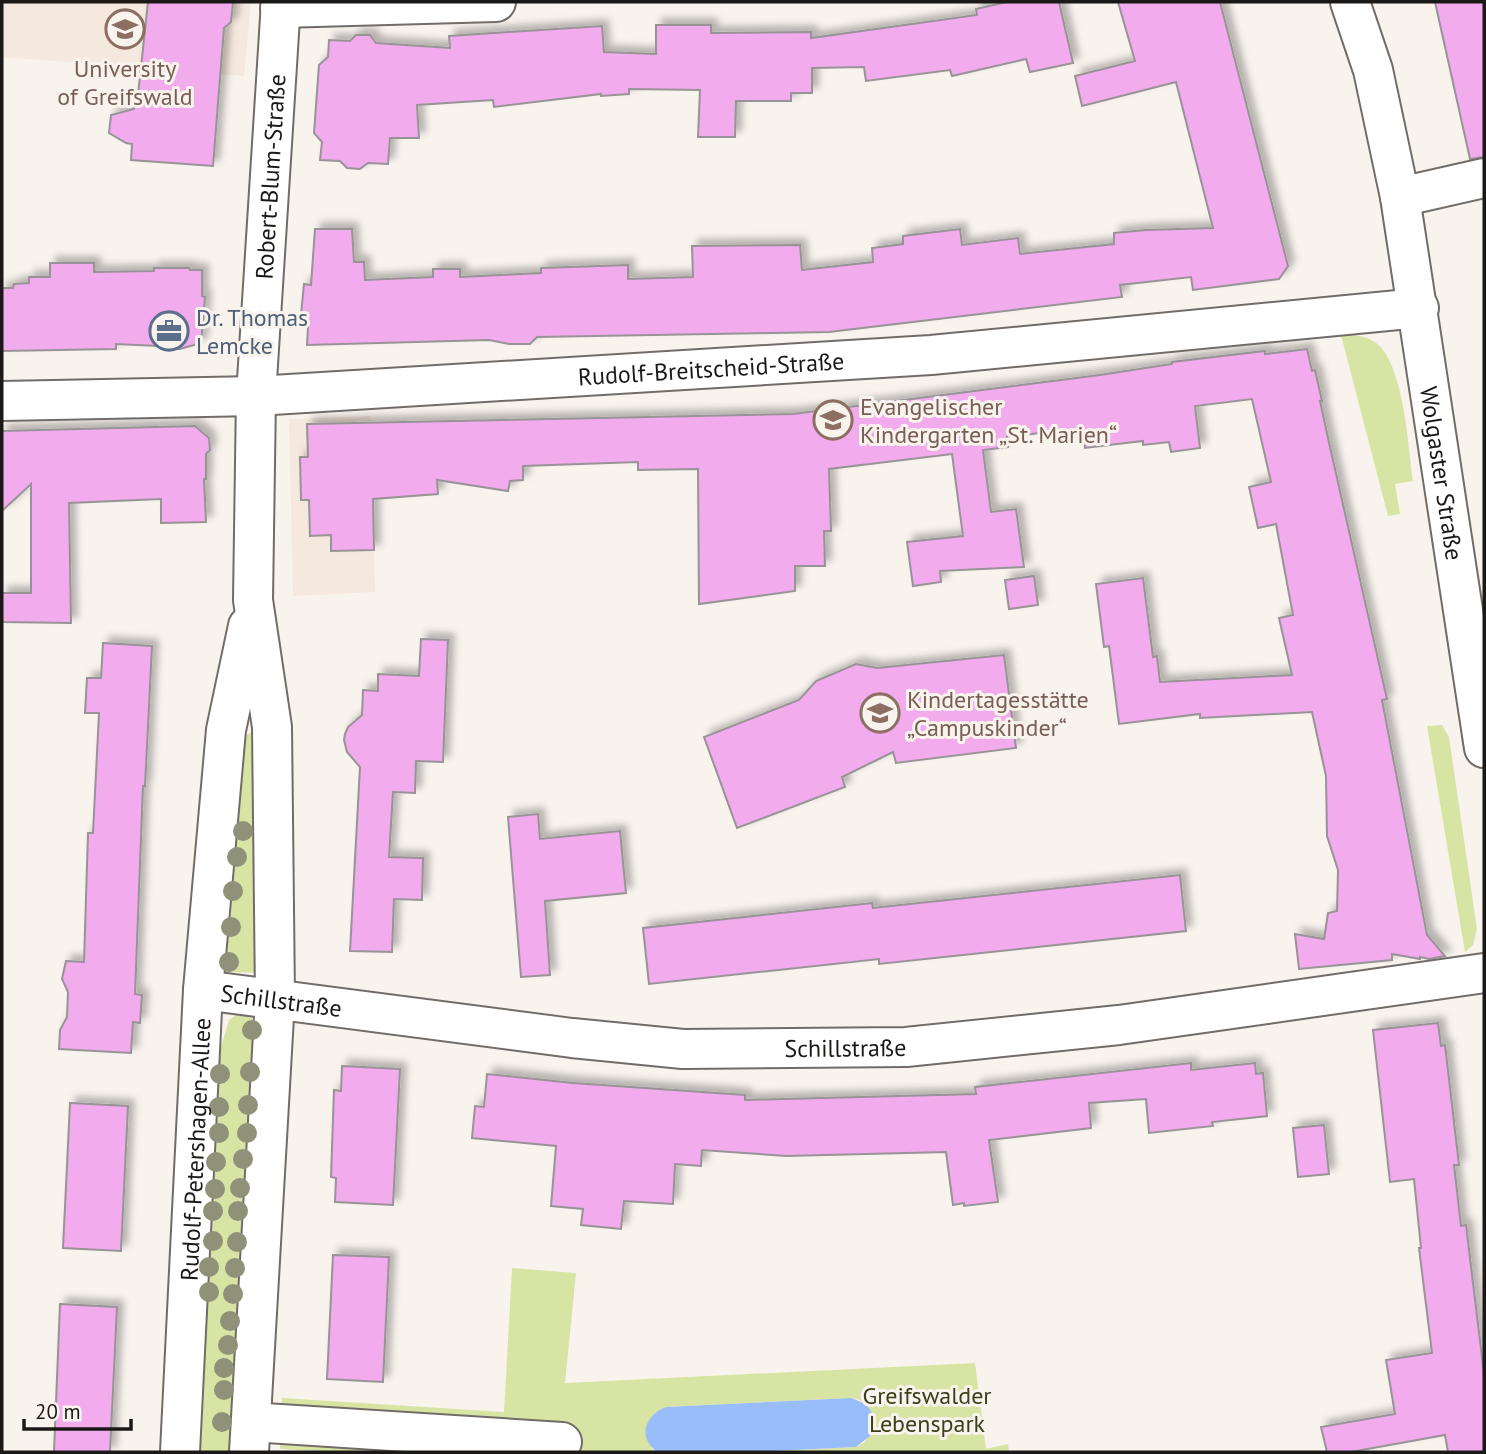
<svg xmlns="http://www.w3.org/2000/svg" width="1486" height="1454" viewBox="0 0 1486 1454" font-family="'PT Sans',sans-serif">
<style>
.built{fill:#f5e8de}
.green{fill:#d8e4a4}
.water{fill:#99bdf8}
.building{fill:#f2abec;stroke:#989397;stroke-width:2;filter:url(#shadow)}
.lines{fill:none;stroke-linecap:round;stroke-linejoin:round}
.minor-casing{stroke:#726c68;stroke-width:42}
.major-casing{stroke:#726c68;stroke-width:42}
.minor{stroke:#fff;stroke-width:38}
.major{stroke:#fff;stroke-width:38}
.tree{fill:#8f9179}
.labels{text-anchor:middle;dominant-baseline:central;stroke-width:6;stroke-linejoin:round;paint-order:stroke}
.education-label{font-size:24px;fill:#785e54;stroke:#f9f3ee;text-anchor:start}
.street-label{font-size:24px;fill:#1b1917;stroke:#f9f3ee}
.service-label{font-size:24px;fill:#4e5e75;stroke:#f9f3ee;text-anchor:start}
.park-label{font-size:24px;fill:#394019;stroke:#f9f3ee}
</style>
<defs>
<filter id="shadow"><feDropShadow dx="6" dy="-6" stdDeviation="3.5" flood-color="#0004"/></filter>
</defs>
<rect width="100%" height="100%" fill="#f9f3ee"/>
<g class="built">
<path d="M2,2H251L244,76L2,57Z"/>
<path d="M371,416L375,592L293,596L289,419Z"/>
</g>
<g class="green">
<path d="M1341,335C1353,335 1363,335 1373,341C1404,358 1408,447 1413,481L1395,484L1400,514L1388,516Z"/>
<path d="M1442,725L1449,737L1477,929L1473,945L1465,952L1427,726Z"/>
<path d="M254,731L266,973L226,972L237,809L245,736Z"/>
<path d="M242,1011L251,1017L258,1031L237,1452H195L220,1050L229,1020Z"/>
<path d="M512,1268L576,1273L565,1383L975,1363L986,1449L1008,1444L1009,1452H750L856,1447L865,1442L873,1429L860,1400L852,1398L666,1407L651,1448L657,1452H343L280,1449L282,1398L504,1412Z"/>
</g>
<path class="water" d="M852,1398L867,1405L872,1413L873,1429L870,1436L856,1447L750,1452H657C637,1437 645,1415 666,1407Z"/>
<g class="building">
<path d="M148,2H233L231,22L224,28L213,166L131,160L132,144L126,143L109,133L111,115L134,109L135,94L138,95Z"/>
<path d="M1007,2H1059L1073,63L1030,72L1026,59L952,76L950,70L866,81L864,67L812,68V93H791V101H736L735,137H698L700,90L629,89V94L601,96V94L494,107L493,100L417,105L419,138H390L388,164L368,163L360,169L347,168L340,161L320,160L322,142L314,133L319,65L328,57L329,40L350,41L356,35H370L376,43L450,48L449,36L602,26L604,52L656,54V25H711V33L811,32V38L977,15L976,9Z"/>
<path d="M1118,2H1220L1288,266L1279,279L1193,290L1191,277L1120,285L1122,297L829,332L537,337L530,344H509L489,340L307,345L308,326L300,325L304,284L311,285L315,229H352L354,262H364L365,280L433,277V269H460V277L541,273V268L628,265V279L693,277L692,246L800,245L802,270L873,262L872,248L903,244V236L960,229L962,245L1018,238L1020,254L1114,244V233L1146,230L1213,228L1176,82L1082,106L1075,76L1135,61Z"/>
<path d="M1435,2H1484V157L1470,159Z"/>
<path d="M50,263H94V272L154,271V268H189L190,270H202V296L205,297L201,343L180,349H166L158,346L116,344V349L2,351V288H13L14,284L29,283V277H50Z"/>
<path d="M1307,349L1312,371L1315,370L1322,401H1320L1330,447L1387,699L1382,700L1427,935L1445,956L1429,959L1420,957V959L1392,954V960L1299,969L1295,934L1324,939L1328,913L1337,911L1338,870L1327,836L1326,776L1312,712L1200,718V714L1119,724L1109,646L1104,647L1096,584L1143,578L1153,657L1157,656L1160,682L1292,675L1279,618L1293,615L1276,524L1258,528L1249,487L1271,482L1252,399L1195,406L1200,448L1171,452L1169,442L1143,445V441L1085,448L1082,428L1007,437L1008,447L983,450L991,512L1016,509L1024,567L940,571L941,582L913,586L907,542L963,536L952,454L829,469L831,531H824L825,566H795V591L699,604L698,469L638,470V462L523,466V480L510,481L508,491L437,480L438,494L373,499L374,550L331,551V535L310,536L309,500H301L300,457H308L307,424L793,414L1100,375L1172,364V362L1265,351V354Z"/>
<path d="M195,426L209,438L210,450L206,454V479H204L206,522L161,523V499L69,503L71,623L2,622V593H31V484L2,511V431Z"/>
<path d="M1034,576L1038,605L1009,609L1005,580Z"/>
<path d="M421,639L448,640L443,762L416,761L415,793L393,792L389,857L423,858L422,900L394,899L392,952L350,951L360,767L347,752L344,740L345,734L348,727L362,715L363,690L378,691V674L419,676Z"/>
<path d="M103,643L152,646L145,786H143L135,994L142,995L140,1023L133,1022L131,1053L59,1049L60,1030L67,1017L68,992L62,979L66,961L84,962L88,833H93L99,713H85L87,678H101Z"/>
<path d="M1004,655L1016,748L896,763L893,752L842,777L845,787L737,828L704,737L799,700L816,681L856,664L877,668Z"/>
<path d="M538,814L540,839L620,831L626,893L545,901L550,975L521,977L508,817Z"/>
<path d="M1180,875L1186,931L879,964V959L649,984L643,928L872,903L873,908Z"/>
<path d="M1438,1023L1441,1046L1445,1045L1459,1165H1454L1461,1226L1466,1225L1484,1374V1452H1448L1445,1435L1351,1452H1327L1321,1427L1395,1414L1386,1360L1432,1353L1419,1248H1421L1414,1179L1390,1182L1373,1030Z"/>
<path d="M1191,1063V1070L1255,1063L1256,1074L1263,1073L1267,1116L1212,1122L1213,1126L1149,1133L1146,1099L1089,1103L1091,1128L989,1140L998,1202L964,1206V1203L953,1205L946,1152L786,1156L702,1150L701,1166L675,1164L673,1204L624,1201L621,1229L581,1225L583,1209L551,1206L556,1146L472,1138L475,1106L484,1107L487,1074L573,1083L745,1095V1100L976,1094L975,1087Z"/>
<path d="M342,1066L400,1069L393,1205L335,1202L336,1178L331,1177L334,1090L341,1091Z"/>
<path d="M70,1103L128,1106L121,1251L63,1248Z"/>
<path d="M1324,1125L1329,1174L1298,1177L1293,1128Z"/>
<path d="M333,1255L389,1257L383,1382L327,1379Z"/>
<path d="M60,1304L117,1307L110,1452H54Z"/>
</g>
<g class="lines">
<g class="minor-casing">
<g id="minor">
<path d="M280,8L496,2"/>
<path d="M1400,197L1484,178"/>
<path id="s1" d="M2,401L256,396L931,355L1419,308"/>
<path id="s2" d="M203,990L572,1038L683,1049L906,1047L1119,1025L1484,973"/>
<path d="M251,1422L562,1442"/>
<path id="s3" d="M180,1452L203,990L226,730L248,626"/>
<path id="s4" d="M249,1452L275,999L272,727L253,600L256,396L281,2"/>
</g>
</g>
<g class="major-casing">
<g id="major">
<path id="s5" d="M1350,2L1373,70L1400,197L1484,748"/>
</g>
</g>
<use href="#minor" class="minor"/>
<use href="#major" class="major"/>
</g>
<g class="tree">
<circle cx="243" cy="831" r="10"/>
<circle cx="237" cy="857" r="10"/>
<circle cx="233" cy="891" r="10"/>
<circle cx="231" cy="927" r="10"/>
<circle cx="229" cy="962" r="10"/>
<circle cx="252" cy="1030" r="10"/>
<circle cx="250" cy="1072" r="10"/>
<circle cx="220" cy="1074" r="10"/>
<circle cx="248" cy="1105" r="10"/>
<circle cx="219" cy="1107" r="10"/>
<circle cx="219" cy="1133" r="10"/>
<circle cx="247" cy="1133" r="10"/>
<circle cx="243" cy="1159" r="10"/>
<circle cx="216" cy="1162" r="10"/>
<circle cx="240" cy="1188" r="10"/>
<circle cx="215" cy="1189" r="10"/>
<circle cx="213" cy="1211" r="10"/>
<circle cx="238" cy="1211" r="10"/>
<circle cx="213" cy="1241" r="10"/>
<circle cx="237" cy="1242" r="10"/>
<circle cx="209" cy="1267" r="10"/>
<circle cx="235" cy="1268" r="10"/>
<circle cx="209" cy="1292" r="10"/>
<circle cx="233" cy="1294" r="10"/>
<circle cx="230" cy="1321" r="10"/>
<circle cx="228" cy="1345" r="10"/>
<circle cx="224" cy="1368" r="10"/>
<circle cx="224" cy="1390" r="10"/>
<circle cx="222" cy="1422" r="10"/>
</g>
<defs>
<g id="university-ring" transform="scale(2.0125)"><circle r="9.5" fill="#f9f3ee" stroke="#8d6e63" stroke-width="1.5"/><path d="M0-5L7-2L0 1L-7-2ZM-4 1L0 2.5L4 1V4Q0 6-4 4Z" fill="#8d6e63"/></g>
<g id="office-ring" transform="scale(2.0125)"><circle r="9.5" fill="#f9f3ee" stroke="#5c6f8a" stroke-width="1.5"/><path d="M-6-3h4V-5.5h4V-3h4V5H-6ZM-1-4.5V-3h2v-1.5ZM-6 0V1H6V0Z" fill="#5c6f8a"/></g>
<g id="school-ring" transform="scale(2.0125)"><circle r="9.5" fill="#f9f3ee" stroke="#8d6e63" stroke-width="1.5"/><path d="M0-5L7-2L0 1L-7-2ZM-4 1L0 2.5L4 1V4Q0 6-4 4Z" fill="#8d6e63"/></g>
</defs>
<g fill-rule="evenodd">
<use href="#university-ring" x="125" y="29"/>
<use href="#office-ring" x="169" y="331"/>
<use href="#school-ring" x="833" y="420"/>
<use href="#school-ring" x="880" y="713"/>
</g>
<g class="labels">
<g class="education-label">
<text x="125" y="68" text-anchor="middle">University<tspan x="125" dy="28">of Greifswald</tspan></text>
<text x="860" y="406">Evangelischer<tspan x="860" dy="28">Kindergarten „St. Marien“</tspan></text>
<text x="907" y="699">Kindertagesstätte<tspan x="907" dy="28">„Campuskinder“</tspan></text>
</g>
<g class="street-label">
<text stroke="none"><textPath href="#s4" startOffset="1278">Robert-Blum-Straße</textPath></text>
<text stroke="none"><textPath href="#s1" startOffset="710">Rudolf-Breitscheid-Straße</textPath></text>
<text stroke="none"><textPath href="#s5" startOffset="481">Wolgaster Straße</textPath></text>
<text stroke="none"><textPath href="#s2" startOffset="79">Schillstraße</textPath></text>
<text stroke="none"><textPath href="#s2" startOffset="646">Schillstraße</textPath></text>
<text stroke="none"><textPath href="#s3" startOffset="303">Rudolf-Petershagen-Allee</textPath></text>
</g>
<g class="service-label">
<text x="196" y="317">Dr. Thomas<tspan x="196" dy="28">Lemcke</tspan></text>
</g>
<g class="park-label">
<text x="927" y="1395">Greifswalder<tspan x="927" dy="28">Lebenspark</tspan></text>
</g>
</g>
<rect width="1486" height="1454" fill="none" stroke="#1b1917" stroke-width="7"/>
<path d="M24 1419v10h107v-10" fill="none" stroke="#1b1917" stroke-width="3.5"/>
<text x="35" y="1419" font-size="21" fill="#1b1917" stroke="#f9f3ee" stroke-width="5" paint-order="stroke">20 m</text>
</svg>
